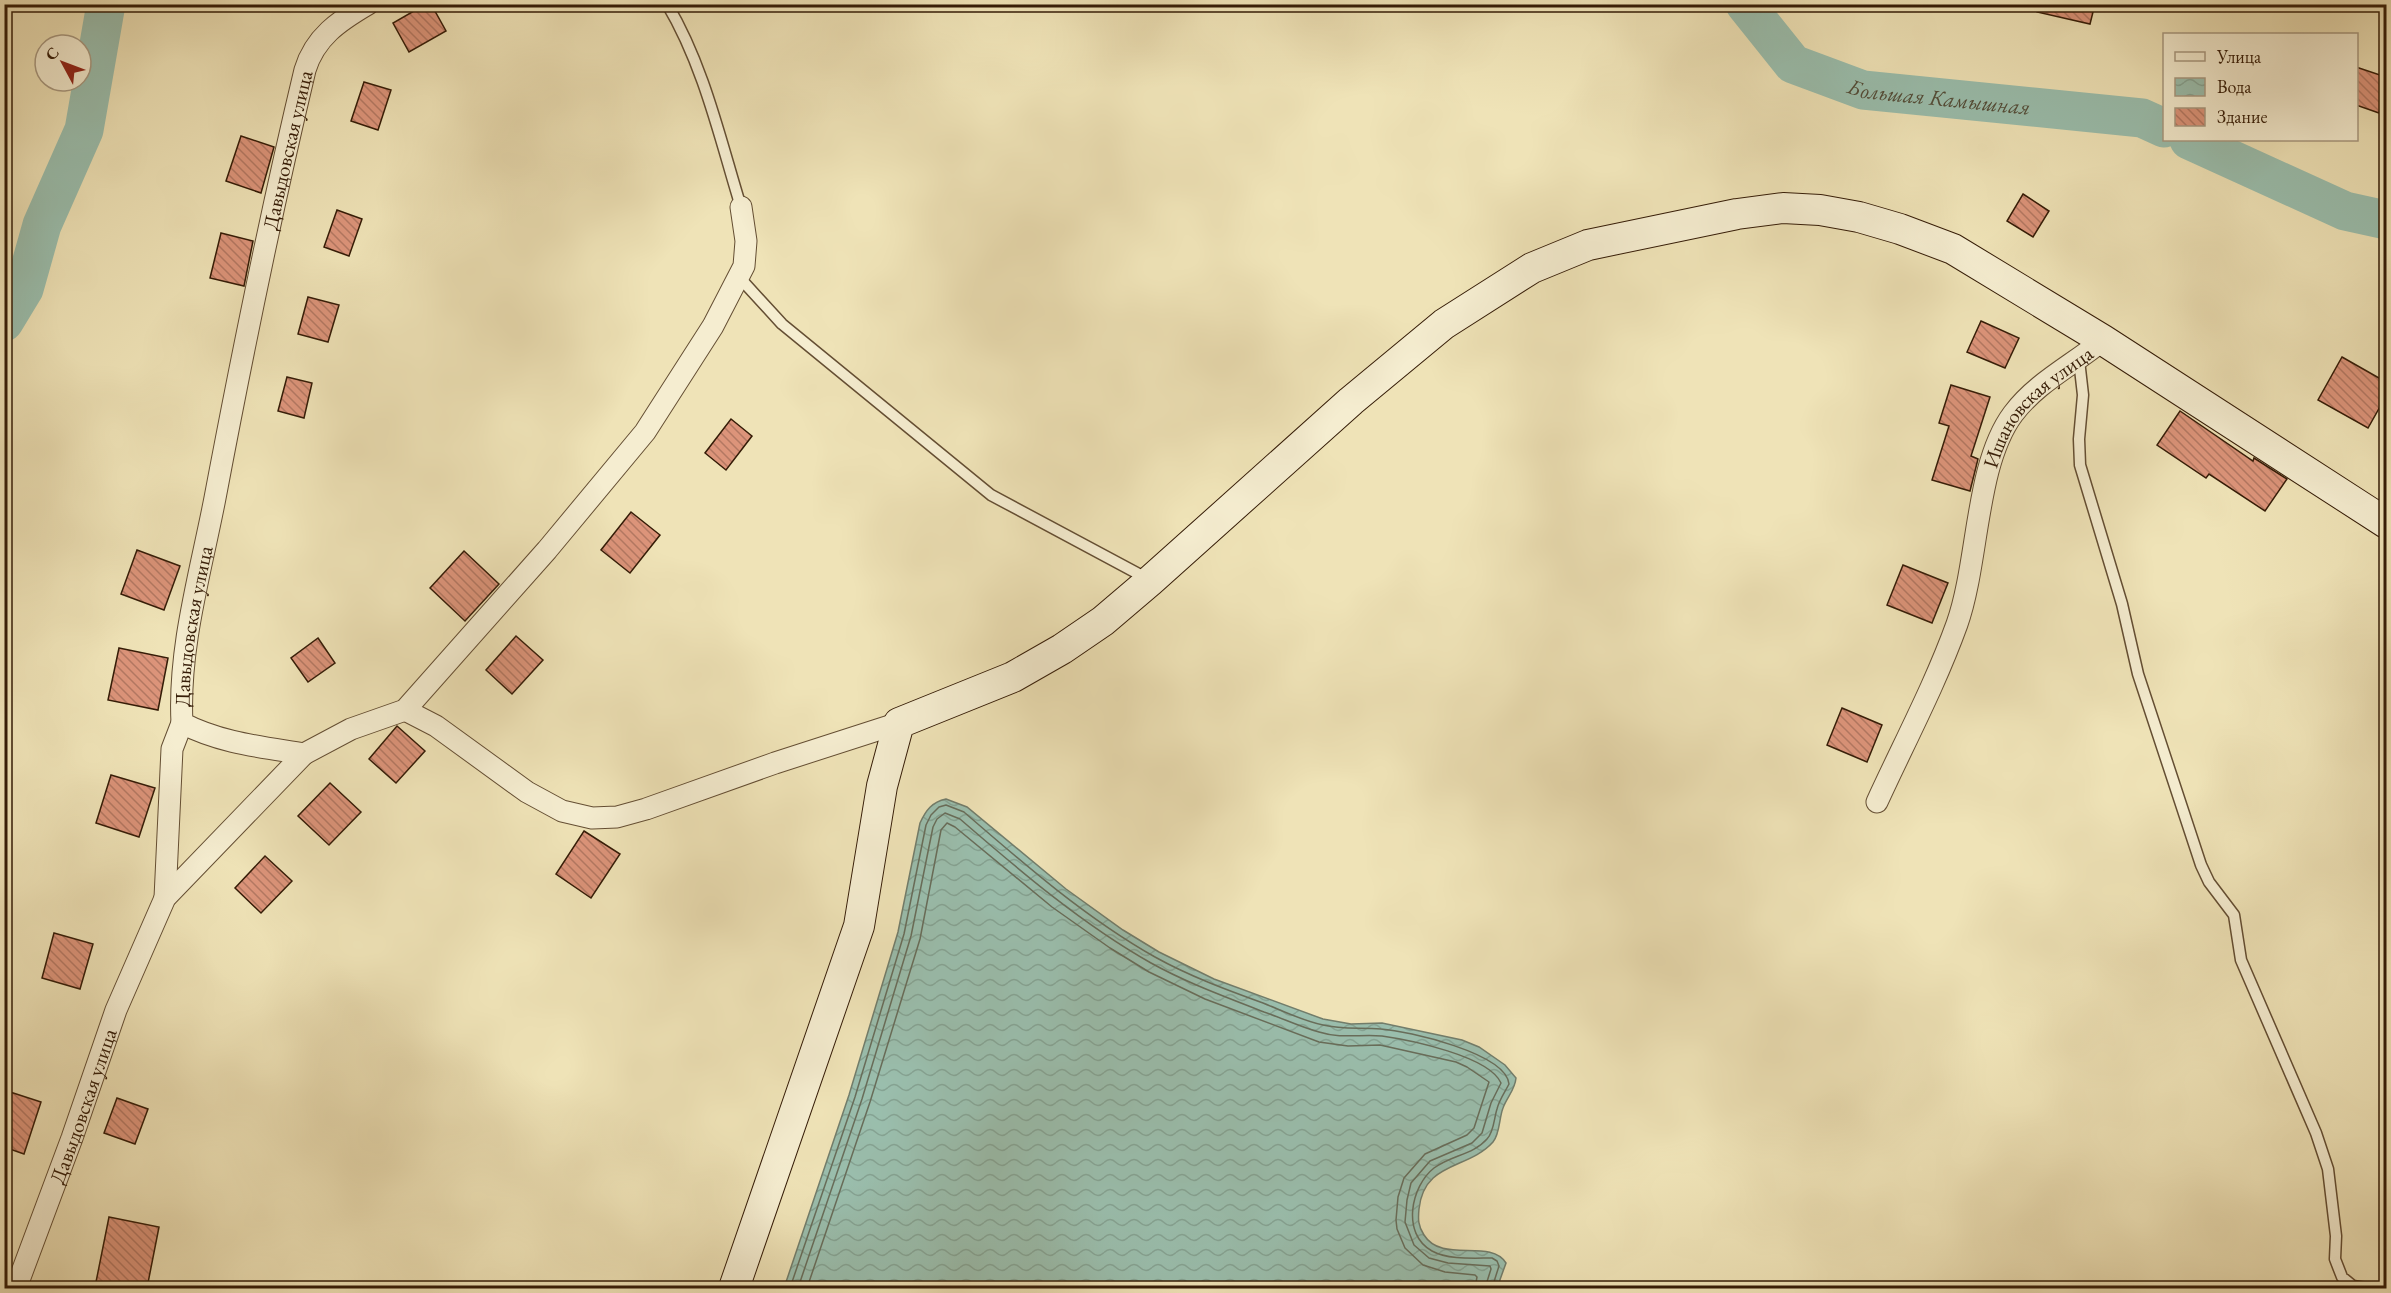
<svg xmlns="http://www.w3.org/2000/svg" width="2391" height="1293" viewBox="0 0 2391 1293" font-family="'EB Garamond',serif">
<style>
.water{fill:url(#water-waves);stroke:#727d6b;stroke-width:1.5}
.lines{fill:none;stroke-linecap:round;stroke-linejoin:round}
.shore{stroke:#686d5a;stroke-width:1.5}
.river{stroke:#9abead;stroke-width:39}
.building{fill:url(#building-back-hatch);stroke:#351c07;stroke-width:1.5}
.lane-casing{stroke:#644e33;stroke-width:13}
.street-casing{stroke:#644e33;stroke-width:23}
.secondary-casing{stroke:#351c07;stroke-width:32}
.lane{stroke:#f5edd0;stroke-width:10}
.street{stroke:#f5edd0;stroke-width:21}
.secondary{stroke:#f5edd0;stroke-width:30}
.labels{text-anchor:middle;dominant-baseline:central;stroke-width:6;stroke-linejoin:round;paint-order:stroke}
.street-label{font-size:21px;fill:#351c07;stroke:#f5edd0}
.water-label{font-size:22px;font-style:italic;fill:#534d39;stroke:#f5edd0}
</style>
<defs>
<pattern id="water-waves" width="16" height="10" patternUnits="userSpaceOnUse" patternTransform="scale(1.5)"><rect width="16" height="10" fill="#9abead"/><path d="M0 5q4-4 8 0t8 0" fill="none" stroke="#85a393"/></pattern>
<pattern id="building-back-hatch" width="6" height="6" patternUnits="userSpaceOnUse" patternTransform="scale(1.5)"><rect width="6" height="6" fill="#dc947a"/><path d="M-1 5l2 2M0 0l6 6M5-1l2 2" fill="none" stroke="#b37862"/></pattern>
</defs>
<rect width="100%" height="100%" fill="#efe3b7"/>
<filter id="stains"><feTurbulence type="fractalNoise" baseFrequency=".00333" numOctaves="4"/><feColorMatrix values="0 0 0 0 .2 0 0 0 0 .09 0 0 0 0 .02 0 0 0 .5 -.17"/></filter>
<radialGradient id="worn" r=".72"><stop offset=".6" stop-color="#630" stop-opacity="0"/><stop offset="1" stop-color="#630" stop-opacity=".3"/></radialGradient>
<path class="water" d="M946,799L967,807L1066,889L1123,930L1159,952L1214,979L1323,1019L1351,1024L1382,1023L1462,1040L1479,1047L1505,1065L1516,1078C1515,1090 1507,1097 1503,1108C1499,1118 1500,1134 1493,1142C1468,1170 1424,1161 1419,1209C1418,1219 1418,1226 1424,1235C1442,1264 1490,1238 1506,1263L1497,1288H784L849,1095L898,932L920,823C926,810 932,802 946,799Z"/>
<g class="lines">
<g class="shore">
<path d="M790,1288L855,1097L904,934L926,825L931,815L939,807L946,805L964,812C1024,864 1086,918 1155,957C1189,976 1227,990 1263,1003C1283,1011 1303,1021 1323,1025C1343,1030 1361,1027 1381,1029C1408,1031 1506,1053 1509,1084C1505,1092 1499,1100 1497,1109C1494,1118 1494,1132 1487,1139C1473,1155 1451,1155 1434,1168C1411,1186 1401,1234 1432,1251C1448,1260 1474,1258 1492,1258L1497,1261L1499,1266L1492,1288"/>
<path d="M798,1288L862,1099L911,936L933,827L937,819L945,813L960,819C1020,871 1082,924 1151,963C1187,983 1226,997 1264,1012C1282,1018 1300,1027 1319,1032C1341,1039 1361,1034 1382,1036C1410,1040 1489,1056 1501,1083L1491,1103L1482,1133L1472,1143L1430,1161L1411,1183L1407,1200L1405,1222L1414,1245L1429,1258L1448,1263L1490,1266L1491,1269L1485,1288"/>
<path d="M807,1288L870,1102L920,939L941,830L947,823L955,827L1052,907L1110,948L1149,972L1205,999L1319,1042L1348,1046L1380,1045L1456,1062L1467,1067L1489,1082L1474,1128L1467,1135L1425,1154L1404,1178L1398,1197L1396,1220L1397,1229L1405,1248L1423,1265L1445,1272L1475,1275L1477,1277L1475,1288"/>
</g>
<g class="river">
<path id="s1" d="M1745,4L1793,64L1863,90L2142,118L2164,128"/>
<path d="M2189,140L2345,211L2386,220"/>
<path d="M4,322L24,289L42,225L84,130L106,4"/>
</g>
</g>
<g class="building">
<path d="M426,4H431L446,31L409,52L393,23Z"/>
<path d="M2037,4H2095L2090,24L2037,12Z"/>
<path d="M2356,67L2386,77V92L2379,113L2356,105Z"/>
<path d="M364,82L391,90L378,130L351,121Z"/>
<path d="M241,136L274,147L261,193L226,181Z"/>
<path d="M2023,194L2049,211L2033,237L2007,221Z"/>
<path d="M337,210L362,219L349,256L324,247Z"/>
<path d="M221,233L253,241L244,286L210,278Z"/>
<path d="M308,297L339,305L328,342L298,334Z"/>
<path d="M1981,321L2019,338L2005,368L1967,352Z"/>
<path d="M2342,357L2386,382V396L2368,428L2318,400Z"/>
<path d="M287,377L312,383L304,418L278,411Z"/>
<path d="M1951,385L1990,397L1971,456L1978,459L1970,491L1932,480L1949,426L1939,423Z"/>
<path d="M2180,411L2253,461L2254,458L2287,479L2265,511L2209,474L2206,478L2157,445Z"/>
<path d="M731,419L752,436L726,470L705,453Z"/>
<path d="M631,512L660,535L630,573L601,550Z"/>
<path d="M137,550L180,566L164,610L121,594Z"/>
<path d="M464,551L499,584L465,621L430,588Z"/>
<path d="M1903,565L1948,583L1932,623L1887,605Z"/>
<path d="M516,636L543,660L512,694L486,670Z"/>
<path d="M318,638L335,663L308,682L291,658Z"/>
<path d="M119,648L168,658L158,710L108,700Z"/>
<path d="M1842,708L1882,725L1867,762L1827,745Z"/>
<path d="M397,726L425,751L396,783L369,759Z"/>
<path d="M111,775L155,788L139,837L96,823Z"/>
<path d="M330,783L361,812L329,845L298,816Z"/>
<path d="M584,831L620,854L591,898L556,874Z"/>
<path d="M265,856L292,881L261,913L235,888Z"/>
<path d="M54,933L93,944L80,989L42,978Z"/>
<path d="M4,1090L41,1102L24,1154L4,1147Z"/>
<path d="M117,1098L148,1109L135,1144L104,1133Z"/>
<path d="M109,1217L159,1227L147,1288H129L96,1282Z"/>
</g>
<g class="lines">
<g class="lane-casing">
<g id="lane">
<path d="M667,4C704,66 720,139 741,207"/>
<path d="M739,277L782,324L991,495L1148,579"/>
<path d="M2079,360L2083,395L2079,439L2080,465L2122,604L2138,674L2201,865L2209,882L2234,915L2241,960L2316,1133L2328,1169L2336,1236L2335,1259L2342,1277L2353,1286L2367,1288"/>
</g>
</g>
<g class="street-casing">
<g id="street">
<path d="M405,710L436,726L527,792L562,811L592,818L617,817L646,809L775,763L899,723"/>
<path d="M304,754L351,729L405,710L547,550L645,432L713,326L744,266L746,241L741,207"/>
<path id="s2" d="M1877,802C1904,743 1935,685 1957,624C1979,562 1975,465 2013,414C2037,382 2073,365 2103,340"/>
<path d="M165,898L172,749L182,723"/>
<path id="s3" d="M16,1288L72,1138L116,1010L165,898L304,754C262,747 220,743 182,723C178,648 201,571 215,498C242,355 271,212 305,70C315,37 339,21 368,4"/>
</g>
</g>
<g class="secondary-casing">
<path id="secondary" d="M734,1288L859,926L882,786L899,723L1013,677L1062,649L1103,621L1150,581L1351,401L1444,324L1532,268L1588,245L1737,214L1783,208L1820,210L1859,217L1900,229L1953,249L2103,340L2386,523"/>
</g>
<use href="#lane" class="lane"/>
<use href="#street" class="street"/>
<use href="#secondary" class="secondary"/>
</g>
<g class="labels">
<g class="street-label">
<text stroke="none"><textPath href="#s3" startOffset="1328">Давыдовская улица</textPath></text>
<text stroke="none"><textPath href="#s2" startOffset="435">Ишановская улица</textPath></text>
<text stroke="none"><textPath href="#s3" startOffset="842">Давыдовская улица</textPath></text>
<text stroke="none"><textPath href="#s3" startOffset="194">Давыдовская улица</textPath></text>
</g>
<g class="water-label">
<text stroke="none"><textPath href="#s1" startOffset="228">Большая Камышная</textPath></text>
</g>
</g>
<rect width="2391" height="1293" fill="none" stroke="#efe3b7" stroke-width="24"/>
<rect x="6" y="6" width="2379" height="1281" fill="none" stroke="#351c07" stroke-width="3"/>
<rect x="12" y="12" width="2367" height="1269" fill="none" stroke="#351c07" stroke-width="1.5"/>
<rect x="2163" y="33" width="195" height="108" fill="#f5edd0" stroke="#a89980" stroke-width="1.5"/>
<rect x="2175" y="52" width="30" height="9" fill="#f5edd0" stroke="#a89980" stroke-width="1.5"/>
<text x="2217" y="63" font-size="18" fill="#351c07">Улица</text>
<rect x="2175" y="78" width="30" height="18" fill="url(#water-waves)" stroke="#a89980" stroke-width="1.5"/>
<text x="2217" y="93" font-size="18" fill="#351c07">Вода</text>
<rect x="2175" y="108" width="30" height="18" fill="url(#building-back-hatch)" stroke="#a89980" stroke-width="1.5"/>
<text x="2217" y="123" font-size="18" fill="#351c07">Здание</text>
<g transform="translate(63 63) rotate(311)"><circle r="28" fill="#f5edd0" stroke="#a89980" stroke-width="1.5"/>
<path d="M0-4.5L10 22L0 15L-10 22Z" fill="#8f2418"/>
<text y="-9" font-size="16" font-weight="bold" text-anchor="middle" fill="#351c07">С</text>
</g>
<rect width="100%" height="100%" filter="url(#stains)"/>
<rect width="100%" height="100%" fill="url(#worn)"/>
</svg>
